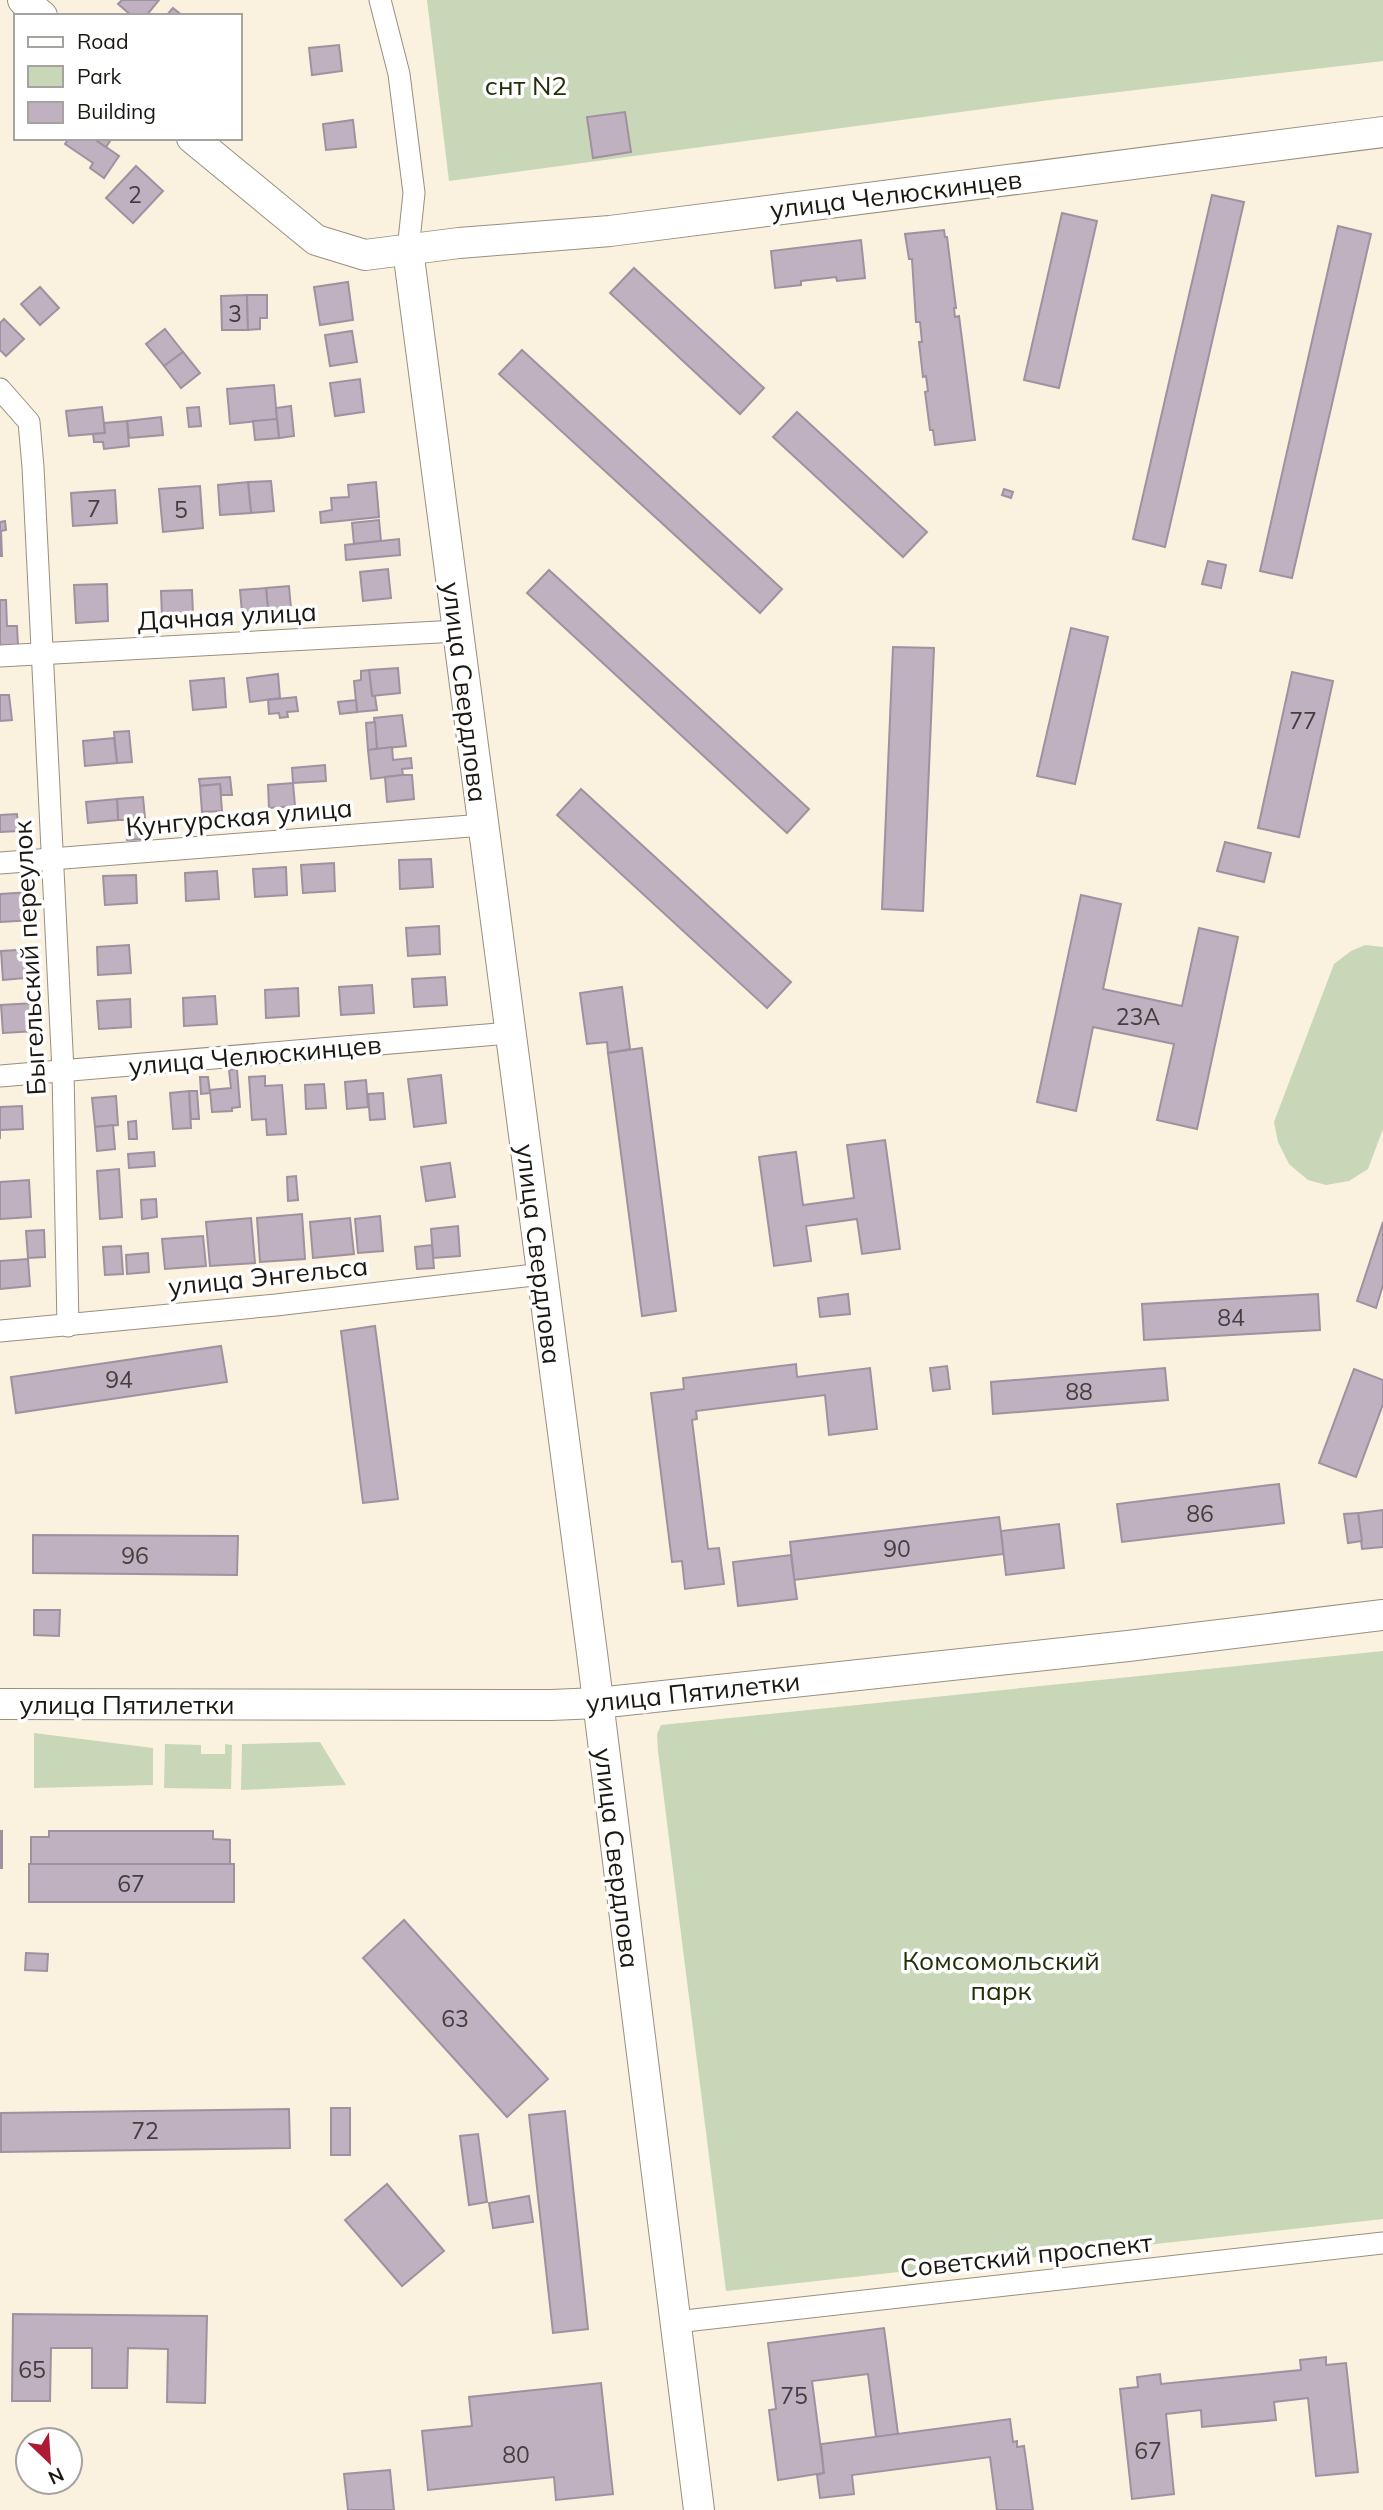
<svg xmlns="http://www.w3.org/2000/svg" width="1383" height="2510" viewBox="0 0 1383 2510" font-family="Mulish,sans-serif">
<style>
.green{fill:#c8d7b8}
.building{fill:#bfb1c0;stroke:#9f919f;stroke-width:2}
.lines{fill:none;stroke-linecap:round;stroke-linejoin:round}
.street-casing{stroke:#98907f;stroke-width:23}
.secondary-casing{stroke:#98907f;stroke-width:32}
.street{stroke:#fff;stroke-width:21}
.secondary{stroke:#fff;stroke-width:30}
.labels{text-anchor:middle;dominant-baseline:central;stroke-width:7;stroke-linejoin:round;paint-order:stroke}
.number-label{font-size:23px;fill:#443e3e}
.park-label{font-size:26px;fill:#202f08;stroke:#fff}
.street-label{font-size:26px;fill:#1b1812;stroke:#fff}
</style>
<rect width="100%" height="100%" fill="#faf1df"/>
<g class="green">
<path d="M427,0H1383V61L1050,100L449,181Z"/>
<path d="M1365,945L1383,947V1129L1368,1169L1349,1181L1326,1185L1308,1180L1289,1164L1278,1142L1274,1122L1334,964L1351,951Z"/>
<path d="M1383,1651V2219L726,2291L658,1751L657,1734L661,1725Z"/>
<path d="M34,1733L153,1748V1785L34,1788Z"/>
<path d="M320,1742L346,1785L241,1790L242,1744Z"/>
<path d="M165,1744L201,1745V1754H225V1744L232,1745L231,1789L164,1788Z"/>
</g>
<g class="building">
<path d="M122,0H159L146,16H132L118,4Z"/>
<path d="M173,8L183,16H166Z"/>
<path d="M339,45L342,71L312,75L309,48Z"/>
<path d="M625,112L631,152L593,158L587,117Z"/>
<path d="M353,120L356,147L326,150L323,124Z"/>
<path d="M69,138H93L119,156L104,178L90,168L93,163L65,144Z"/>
<path d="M93,138H112L106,147Z"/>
<path d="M136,166L163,191L133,223L106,198Z"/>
<path d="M1212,195L1244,202L1165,547L1133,539Z"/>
<path d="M1062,213L1097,221L1059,388L1024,380Z"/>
<path d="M1338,226L1371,234L1292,578L1260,571Z"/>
<path d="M944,230L945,237H947L956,308H954L955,317L959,316L975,440L935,445L933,430H930L925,392L928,391L926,376L923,377L919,342H922L920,322H916L912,259H909L905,234Z"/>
<path d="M861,240L865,278L837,281L836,277L801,281V285L775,288L771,251Z"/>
<path d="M634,268L764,388L740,414L610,293Z"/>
<path d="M348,282L353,320L320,325L314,287Z"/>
<path d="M40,287L59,308L40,325L21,304Z"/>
<path d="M247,295L248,330H222L221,296Z"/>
<path d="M247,295H267V318H260V329L248,330Z"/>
<path d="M4,319L24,339L6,356L0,350V323Z"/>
<path d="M165,329L183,352L164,366L146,344Z"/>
<path d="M352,331L357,362L330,366L325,335Z"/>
<path d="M522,350L782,589L760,613L499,374Z"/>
<path d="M183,352L200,373L181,388L164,366Z"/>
<path d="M360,379L364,412L335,416L330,383Z"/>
<path d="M274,385L277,419L230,424L227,389Z"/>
<path d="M291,406L294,436L279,438L276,408Z"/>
<path d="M102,407L105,433L69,436L66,411Z"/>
<path d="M199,407L201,426L189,427L187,408Z"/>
<path d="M797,412L927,532L903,557L773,437Z"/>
<path d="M161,417L163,435L129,438L127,421Z"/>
<path d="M277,419L279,438L255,440L253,421Z"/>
<path d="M127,421L129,446L104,449L103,442H94L93,434L105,433L104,423Z"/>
<path d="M271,481L274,511L251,513L248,482Z"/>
<path d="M248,482L251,513L220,515L218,485Z"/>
<path d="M376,482L379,517L321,523L320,512L332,510L331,498L349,497L348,485Z"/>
<path d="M200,486L203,528L163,532L159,489Z"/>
<path d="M1004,489L1013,492L1011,498L1002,495Z"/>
<path d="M115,490L117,523L73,526L71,493Z"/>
<path d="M379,520L381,541L354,544L352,523Z"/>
<path d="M5,521L6,530L1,531L2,556H0V522Z"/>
<path d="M399,539L400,555L346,560L345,545Z"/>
<path d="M1208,561L1226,565L1221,588L1202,584Z"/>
<path d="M388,569L391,598L363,601L360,572Z"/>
<path d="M549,570L809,809L787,833L527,593Z"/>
<path d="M107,584L108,621L76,623L74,585Z"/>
<path d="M289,586L291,609L268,610L266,588Z"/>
<path d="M266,588L268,610L242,613L240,590Z"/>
<path d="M192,590L193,615L162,617L161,591Z"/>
<path d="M0,600H6L7,626H17L18,645L0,646Z"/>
<path d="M1071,628L1108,637L1075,784L1037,776Z"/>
<path d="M893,647L934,648L923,911L882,909Z"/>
<path d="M398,668L400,693L372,696L369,670Z"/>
<path d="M369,670L372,696H375L377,710L357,712L354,681L361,680V671Z"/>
<path d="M1292,672L1333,681L1299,837L1258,828Z"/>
<path d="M278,674L280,698L250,702L247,678Z"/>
<path d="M224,678L226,707L193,710L190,681Z"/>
<path d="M0,695H9L12,720L0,721Z"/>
<path d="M296,697L298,711L287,712L288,717L280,718L279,713L269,714L268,700Z"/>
<path d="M356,700L357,712L340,714L338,702Z"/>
<path d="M402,715L406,746L377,749L374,718Z"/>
<path d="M375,722L377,749L368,750L366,723Z"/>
<path d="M129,731L132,762L117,763L114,732Z"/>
<path d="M114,738L117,763L85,766L83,741Z"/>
<path d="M392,747L393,760L411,758L412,768L402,769L403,775L371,779L368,750Z"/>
<path d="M325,765L326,781L293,783L292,768Z"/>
<path d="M403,775H412L414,799L387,802L385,777Z"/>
<path d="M230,777L232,795H221L220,784L200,786L199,779Z"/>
<path d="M293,783L295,806L269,808L268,785Z"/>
<path d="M220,784L222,811L202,812L200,786Z"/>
<path d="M581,789L791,982L767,1008L557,815Z"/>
<path d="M143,797L147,839L127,840L125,820H118L117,799Z"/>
<path d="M117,799L118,820L88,823L86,802Z"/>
<path d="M17,814L18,831L0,832V815Z"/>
<path d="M1225,842L1271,853L1264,882L1217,871Z"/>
<path d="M431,859L433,887L400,889L399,860Z"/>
<path d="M334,863L335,891L303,893L301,865Z"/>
<path d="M286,867L287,895L255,897L253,869Z"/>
<path d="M217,871L219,899L186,901L185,873Z"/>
<path d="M136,875L137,903L105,905L103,876Z"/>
<path d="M31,892L33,920L0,922V894Z"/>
<path d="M1081,895L1121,904L1103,989L1182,1006L1199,928L1238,937L1197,1129L1157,1120L1174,1044L1093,1027L1076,1111L1037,1102Z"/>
<path d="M439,926L440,954L408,956L406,928Z"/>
<path d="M129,945L131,973L98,975L97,947Z"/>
<path d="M34,949L36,977L3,980L1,951Z"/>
<path d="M445,977L447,1005L414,1007L412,979Z"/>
<path d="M372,985L374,1013L341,1015L339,987Z"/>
<path d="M622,987L630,1049L608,1053L607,1042L587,1044L580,993Z"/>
<path d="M298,988L299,1016L266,1018L265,990Z"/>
<path d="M215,996L217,1024L184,1026L183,998Z"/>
<path d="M130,999L131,1027L99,1029L97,1001Z"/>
<path d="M34,1003L36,1031L3,1033L1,1005Z"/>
<path d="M642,1048L676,1311L642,1316L608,1053Z"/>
<path d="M237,1069L240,1107L232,1108V1111L212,1112L210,1090L231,1088L229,1070Z"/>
<path d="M441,1075L446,1123L414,1127L408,1079Z"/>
<path d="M265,1076V1086L282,1085L286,1134L267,1135L266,1119L252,1120L249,1077Z"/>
<path d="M200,1077H208L210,1093L201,1094Z"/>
<path d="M366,1080L368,1107L347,1109L345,1082Z"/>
<path d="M324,1084L326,1108L306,1109L305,1085Z"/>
<path d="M189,1091H197L199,1119H191Z"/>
<path d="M189,1091L191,1128L173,1129L170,1093Z"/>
<path d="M383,1093L385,1119L370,1120L368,1094Z"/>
<path d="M116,1096L118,1125L95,1127L92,1098Z"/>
<path d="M22,1106L23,1129L0,1130V1139V1107Z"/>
<path d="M136,1121L137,1139H129L128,1122Z"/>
<path d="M113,1125L115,1149L97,1151L95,1127Z"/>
<path d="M885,1140L900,1249L862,1254L857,1219L806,1226L811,1261L774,1266L759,1157L796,1152L803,1205L854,1198L847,1145Z"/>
<path d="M154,1152L155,1166L129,1168L128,1154Z"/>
<path d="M450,1163L455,1197L426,1201L421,1167Z"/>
<path d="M119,1169L122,1217L100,1219L97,1171Z"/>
<path d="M296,1176L298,1200L288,1201L287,1177Z"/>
<path d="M29,1180L31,1217L0,1219V1182Z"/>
<path d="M156,1199L157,1217L142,1219L141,1200Z"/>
<path d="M302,1214L305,1259L260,1262L257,1218Z"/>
<path d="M380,1216L383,1251L358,1253L355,1219Z"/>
<path d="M251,1218L255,1263L210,1266L206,1222Z"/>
<path d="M350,1218L354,1254L313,1258L310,1222Z"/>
<path d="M1383,1222V1285L1376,1308L1357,1301Z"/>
<path d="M458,1226L460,1256L433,1258L431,1229Z"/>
<path d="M44,1230L45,1257L28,1258L26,1231Z"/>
<path d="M203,1236L206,1266L165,1269L162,1239Z"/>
<path d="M432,1245L434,1268L417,1269L415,1247Z"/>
<path d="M121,1246L123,1274L105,1275L103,1247Z"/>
<path d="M148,1253L149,1272L127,1274L126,1255Z"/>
<path d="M28,1259L30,1286L0,1289V1261Z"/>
<path d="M848,1294L850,1314L820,1317L818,1298Z"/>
<path d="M1318,1294L1320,1330L1144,1340L1142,1304Z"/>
<path d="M375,1326L398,1499L363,1503L341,1331Z"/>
<path d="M221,1346L227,1382L16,1413L11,1377Z"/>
<path d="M796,1364L797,1377L870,1368L877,1429L829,1435L825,1395L696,1411L697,1419L692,1420L708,1549L719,1548L724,1584L685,1589L682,1561L672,1562L651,1393L684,1389L683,1378Z"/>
<path d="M947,1366L950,1389L933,1391L930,1368Z"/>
<path d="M1165,1368L1168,1400L993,1414L991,1382Z"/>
<path d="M1354,1369L1383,1380V1404L1356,1477L1319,1463Z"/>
<path d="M1279,1484L1284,1523L1122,1542L1117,1504Z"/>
<path d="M1383,1510V1547L1362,1549L1358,1513Z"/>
<path d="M1358,1513L1362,1541L1348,1543L1344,1514Z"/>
<path d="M999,1517L1004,1554L794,1580L790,1542Z"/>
<path d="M1059,1524L1064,1568L1006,1575L1001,1531Z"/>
<path d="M33,1535L238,1536L237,1575L33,1573Z"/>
<path d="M791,1555L797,1599L738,1606L733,1562Z"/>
<path d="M34,1610H60L59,1636L34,1635Z"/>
<rect x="0" y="1831" width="2" height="37"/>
<path d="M49,1831H213V1839L230,1840V1864H31V1837H49Z"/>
<rect x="29" y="1864" width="205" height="38"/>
<path d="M404,1920L548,2079L507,2117L363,1958Z"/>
<path d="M26,1953L48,1954L47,1971L25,1970Z"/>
<rect x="331" y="2108" width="19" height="47"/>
<path d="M289,2109L290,2148L1,2152V2113Z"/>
<path d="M565,2111L588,2329L553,2333L529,2115Z"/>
<path d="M478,2134L487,2202L469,2205L460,2136Z"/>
<path d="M387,2184L444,2251L402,2286L345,2220Z"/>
<path d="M529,2196L533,2222L493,2228L489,2203Z"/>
<path d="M13,2314L207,2316L205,2403L167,2402L168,2349L128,2348L127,2388H92V2348H51L50,2401H12Z"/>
<path d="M884,2328L898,2434L876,2437L868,2374L812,2381L824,2473L778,2480L769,2410L776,2409L768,2343Z"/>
<path d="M1326,2357V2365L1346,2363L1358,2472L1316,2476L1308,2398L1274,2402L1276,2420L1202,2427L1201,2410L1166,2414L1174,2494L1132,2499L1120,2389L1138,2387L1137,2377L1160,2374L1161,2384L1301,2370L1300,2360Z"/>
<path d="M601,2383L613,2494L556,2500L554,2477L428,2490L422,2431L472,2426L469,2397Z"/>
<path d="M1010,2419L1013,2442L1017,2441V2447L1024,2446L1033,2510H997L990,2457L852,2475L854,2494L820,2498L817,2475L824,2473L821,2444Z"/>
<path d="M390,2470L394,2510H348L344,2474Z"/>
</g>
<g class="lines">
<g class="street-casing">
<g id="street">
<path d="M380,0L399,74L414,193L408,250"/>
<path d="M0,389L29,422L33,467L63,1071L68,1326"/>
<path d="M0,656L457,631"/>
<path d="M0,863L483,825"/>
<path d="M0,1076L510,1033"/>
<path d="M0,1331L276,1305L542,1274"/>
<path d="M676,2322L1383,2243"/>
</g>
</g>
<g class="secondary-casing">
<g id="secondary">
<path d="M23,0L42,16"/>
<path d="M192,138L316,240L365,255L459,243L610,231L1383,132"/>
<path d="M408,250L592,1653L699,2510"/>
<path d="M0,1704L551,1705L598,1703L1128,1646L1383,1615"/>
</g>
</g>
<use href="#street" class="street"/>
<use href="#secondary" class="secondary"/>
</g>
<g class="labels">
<g class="number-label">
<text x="135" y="194">2</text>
<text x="235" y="313">3</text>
<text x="94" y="508">7</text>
<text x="181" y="509">5</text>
<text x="1303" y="720">77</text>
<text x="1138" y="1016">23А</text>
<text x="1231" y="1317">84</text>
<text x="119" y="1379">94</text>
<text x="1079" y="1391">88</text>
<text x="1200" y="1513">86</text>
<text x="897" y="1548">90</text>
<text x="135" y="1555">96</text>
<text x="131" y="1883">67</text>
<text x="455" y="2018">63</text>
<text x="145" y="2130">72</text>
<text x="32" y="2369">65</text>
<text x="794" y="2395">75</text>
<text x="1148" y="2450">67</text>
<text x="516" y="2454">80</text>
</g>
<g class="park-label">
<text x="526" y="85">снт N2</text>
<text x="1001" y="1960">Комсомольский<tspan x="1001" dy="30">парк</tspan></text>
</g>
<g class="street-label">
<text transform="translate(896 194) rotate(-7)">улица Челюскинцев</text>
<text transform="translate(227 616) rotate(-3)">Дачная улица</text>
<text transform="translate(465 692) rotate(83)">улица Свердлова</text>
<text transform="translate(239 817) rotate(-5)">Кунгурская улица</text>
<text transform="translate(29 958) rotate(-93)">Быгельский переулок</text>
<text transform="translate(255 1055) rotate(-5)">улица Челюскинцев</text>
<text transform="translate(539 1254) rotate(83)">улица Свердлова</text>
<text transform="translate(268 1276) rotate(-6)">улица Энгельса</text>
<text transform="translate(693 1692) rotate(-6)">улица Пятилетки</text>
<text x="127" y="1704">улица Пятилетки</text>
<text transform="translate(617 1858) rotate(83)">улица Свердлова</text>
<text transform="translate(1026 2255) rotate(-6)">Советский проспект</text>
</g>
</g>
<rect x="14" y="14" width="228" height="126" fill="#ffffff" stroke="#a4a3a0" stroke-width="2"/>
<rect x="28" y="37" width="35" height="10" fill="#ffffff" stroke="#a4a3a0" stroke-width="2"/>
<text x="77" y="49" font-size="21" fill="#1b1812">Road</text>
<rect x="28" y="66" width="35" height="21" fill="#c8d7b8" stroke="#a4a3a0" stroke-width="2"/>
<text x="77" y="84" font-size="21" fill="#1b1812">Park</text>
<rect x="28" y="102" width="35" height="21" fill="#bfb1c0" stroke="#a4a3a0" stroke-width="2"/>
<text x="77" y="119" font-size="21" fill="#1b1812">Building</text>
<g transform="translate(49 2461) rotate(155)"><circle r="33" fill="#ffffff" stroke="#a4a3a0" stroke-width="2"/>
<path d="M0-5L12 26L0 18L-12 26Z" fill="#ae1934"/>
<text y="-10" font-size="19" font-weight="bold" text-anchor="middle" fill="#1b1812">N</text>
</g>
</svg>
